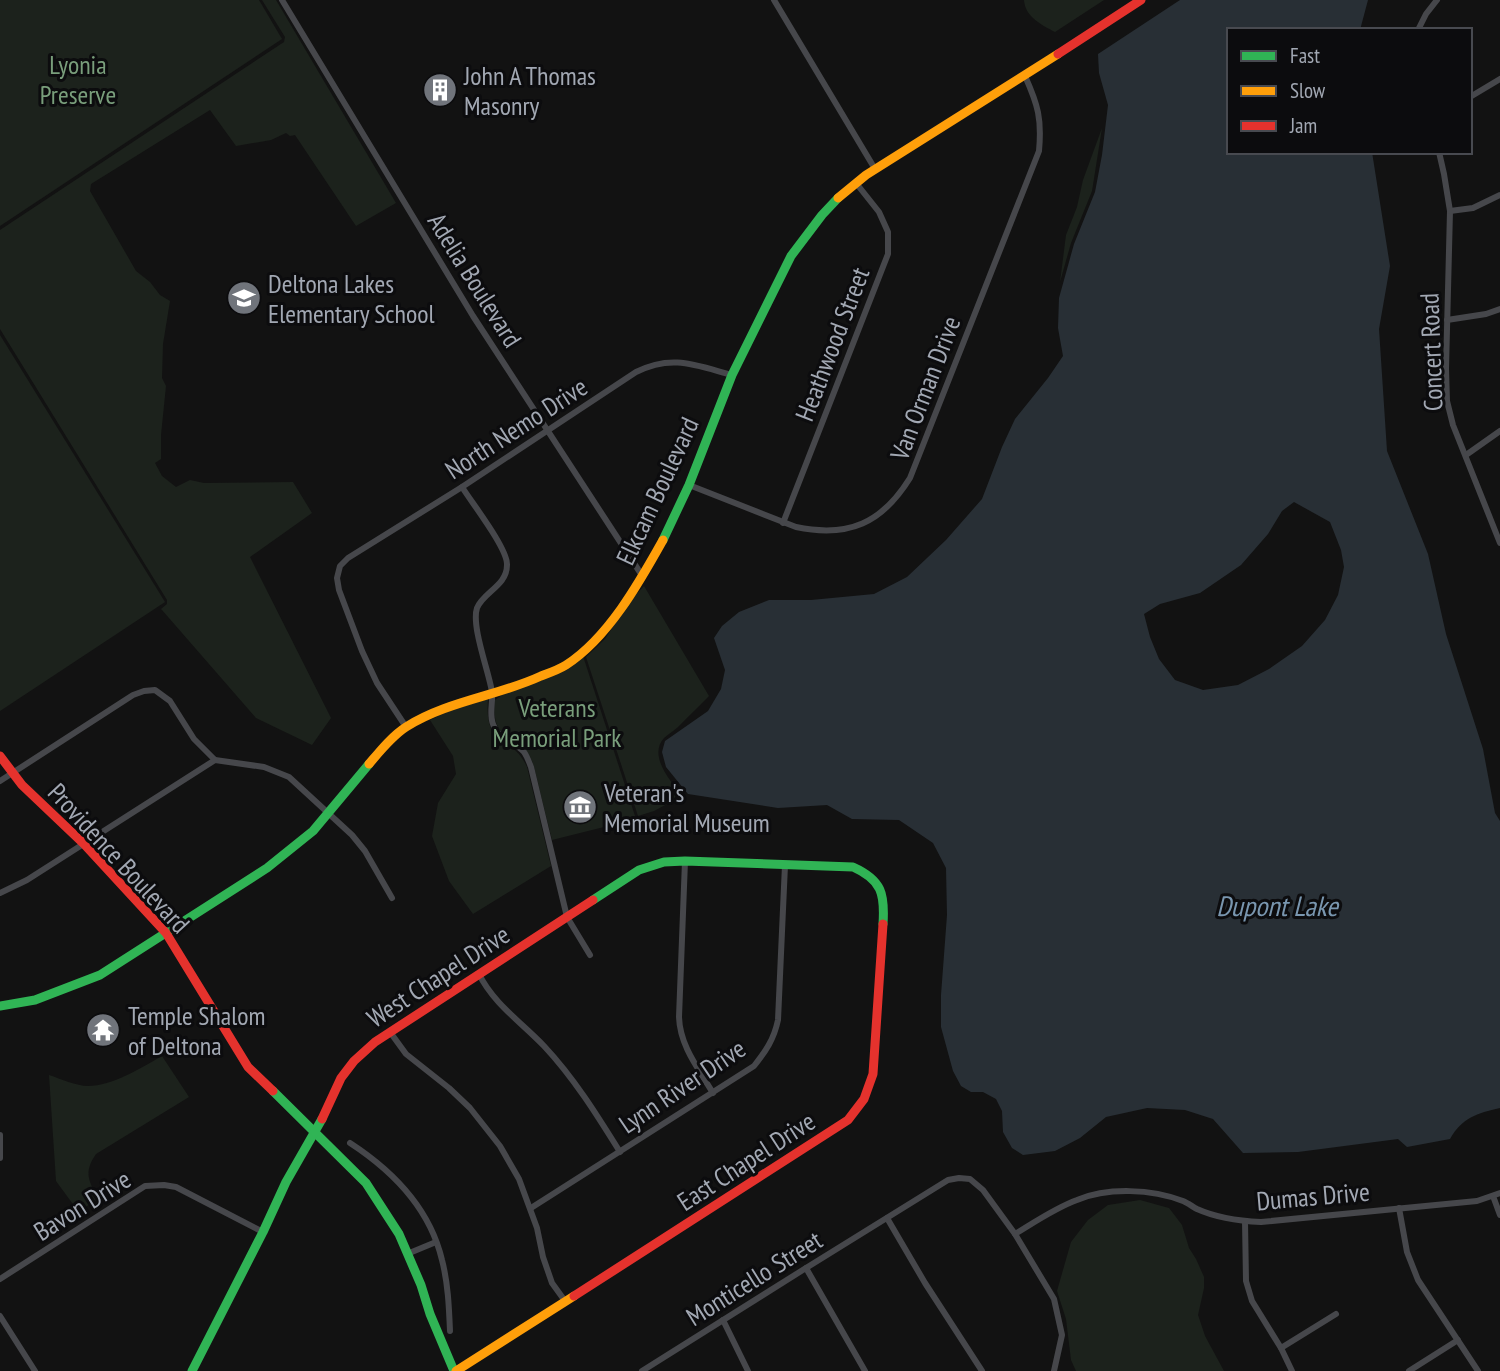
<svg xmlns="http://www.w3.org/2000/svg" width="1500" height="1371" viewBox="0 0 1500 1371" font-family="'PT Sans Narrow',sans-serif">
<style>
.green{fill:#1c221c}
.water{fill:#282f35;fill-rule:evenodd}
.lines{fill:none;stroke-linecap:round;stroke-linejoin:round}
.street{stroke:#46474b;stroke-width:6}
.fast{stroke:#30b455;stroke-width:9}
.slow{stroke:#ff9f0a;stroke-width:9}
.jam{stroke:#e5322d;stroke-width:9}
.labels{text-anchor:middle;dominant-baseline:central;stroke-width:6;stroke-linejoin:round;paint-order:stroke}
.park-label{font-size:26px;fill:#799e7b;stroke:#0c0c0e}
.poi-label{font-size:26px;fill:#a2a8b3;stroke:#0c0c0e;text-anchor:start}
.street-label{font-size:26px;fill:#a2a8b3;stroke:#0c0c0e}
.water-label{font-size:28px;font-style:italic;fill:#7996af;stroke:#0c0c0e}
</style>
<rect width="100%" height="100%" fill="#121212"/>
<g class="green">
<path d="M0,0H259L282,39L0,226Z"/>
<path d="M262,0H276L396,203L356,226L295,135L290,136L286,133L271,140L236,146L210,110L91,184L90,191L136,271L150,282L160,295L170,301L163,344L162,378L166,386L161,435V459L155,463L162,476L176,487L190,480L204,483L293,482L312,513L250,557L331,718L312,745L256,718L162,610L161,609L167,604V600L0,329V230L284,42L285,37Z"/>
<path d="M1024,0H1104L1055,32C1042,25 1025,17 1024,0Z"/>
<path d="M1102,128L1092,191L1071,243L1060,282L1066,235L1077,207L1083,180Z"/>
<path d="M0,335L165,602L0,711Z"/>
<path d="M644,586L709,696C699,706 688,717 678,727C674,731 668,734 664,738C648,755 670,783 684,795L654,811L638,816L586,657L605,639L630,601Z"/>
<path d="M583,656L636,819L552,840C548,823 543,805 539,787C537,779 535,769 532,761C522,736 489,743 495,700L502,695Z"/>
<path d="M488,699C484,750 512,733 527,767L551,866L473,914L449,881L432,836L438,803L456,774L453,756L430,720L449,711Z"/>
<path d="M162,1056L189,1097L96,1154C83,1173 89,1180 98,1200L78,1211L56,1181L49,1075C61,1079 76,1086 88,1086C112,1086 141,1068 162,1056Z"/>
<path d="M1140,1200L1169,1208L1182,1225L1189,1248L1196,1259L1204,1277V1288L1198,1315L1205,1336L1224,1371H1076L1071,1360L1066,1319L1057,1291L1071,1242L1088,1220L1108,1205Z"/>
</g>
<path class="water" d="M1180,0H1368L1360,30H1229V152H1372L1390,266L1379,329L1387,451L1428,554L1446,634L1483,749L1495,813L1500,821V1108C1477,1113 1462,1118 1450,1139L1407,1147L1398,1139L1298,1152L1243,1153L1213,1119L1185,1110L1147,1108L1106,1117L1080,1138L1055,1151L1023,1155L1012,1148L1003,1132L1002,1111L996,1099L983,1092H971L961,1086L953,1071L941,1027V995L947,915L946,868L933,843L899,820L852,819L827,805L778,808L688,794L666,767L662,752L665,741L708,711L721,689L725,670L714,638L722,626L739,612L769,600H811L874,594L907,577L946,540L982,499L1002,447L1015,419L1048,378L1063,356L1058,328L1059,298L1074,244L1095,192L1102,155L1108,105L1099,73L1098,54ZM1294,502L1330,522L1341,550L1344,567L1338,595L1325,620L1302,646L1269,669L1238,685L1203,690L1175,680L1159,659L1150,637L1144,614L1160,604L1200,593L1241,565L1268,534L1282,511Z"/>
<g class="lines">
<g class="street">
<path d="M282,0L473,316L643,577"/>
<path d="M774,0L875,169"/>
<path d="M1418,30L1426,14L1437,0"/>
<path d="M1470,97L1500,79"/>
<path d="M1439,152L1444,174L1450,211L1446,369L1447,401L1453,425L1500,543"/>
<path d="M1450,211L1473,208L1500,195"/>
<path d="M1447,320L1486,314L1500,309"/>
<path d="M1466,455L1500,431"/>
<path d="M689,485L796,527C849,538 882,523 910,478L1039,151C1042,119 1038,105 1025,76"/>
<path d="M462,487C472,503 508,549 507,565C507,586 483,592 477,608C471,626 489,672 492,692C493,703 489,714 493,724C497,739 514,741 524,752C527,756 529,762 531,767L567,917L590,955"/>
<path d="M783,523L888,254V232L879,212L856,183"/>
<path d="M406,727L377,683L362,651L339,590L337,578L340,566L348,558L462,487L636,372C672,354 695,365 732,375"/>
<path d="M0,781L133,695L144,691L155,690L170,701L194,739L215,760L264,767L289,777L352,835L365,851L392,898"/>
<path d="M685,861L679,1017C680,1046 698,1068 713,1093"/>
<path d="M0,893L27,880L215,760"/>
<path d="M479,974C493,1003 522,1023 544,1046C574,1078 597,1115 620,1152"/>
<path d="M390,1032L406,1054L449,1088L470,1108L500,1146L519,1179L537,1228L543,1257L552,1283L565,1301"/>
<path d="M0,1135V1158"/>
<path d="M350,1143C393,1171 430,1209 442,1260C448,1283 449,1307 450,1331"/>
<path d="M1493,1196L1500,1215"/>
<path d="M531,1208L754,1066C766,1051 774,1039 778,1020L785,865"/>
<path d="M1399,1208L1407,1252L1418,1280L1478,1371"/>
<path d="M887,1218L925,1283L982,1371"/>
<path d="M1245,1221L1246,1281L1252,1301L1281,1348L1292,1371"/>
<path d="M1015,1234C1035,1222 1055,1208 1077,1200C1108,1187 1152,1189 1183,1201C1188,1203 1193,1207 1197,1209C1217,1218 1239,1221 1261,1222L1477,1201L1500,1193"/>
<path d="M407,1254L436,1242"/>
<path d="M806,1268L865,1371"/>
<path d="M0,1279L145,1186L164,1185L176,1187L263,1232"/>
<path d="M0,1316L35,1371"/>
<path d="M723,1320L748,1371"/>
<path d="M1281,1348L1336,1314"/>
<path d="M642,1371L806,1268L948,1180L959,1178L970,1179L983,1190L1015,1234L1054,1299L1062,1335L1054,1371"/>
<path d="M1409,1371L1458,1340"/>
</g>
<g class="fast">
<path d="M663,540L689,485L732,375L791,256L822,215L838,198"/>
<path d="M593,900L639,870L664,862L685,861L853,867C882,880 885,894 883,924"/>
<path d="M0,1006L35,1000L100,975L267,868L313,831L369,764"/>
<path d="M273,1091L366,1183L399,1234L421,1285L430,1314L454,1371"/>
<path d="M192,1371L263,1232L286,1182L322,1119"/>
</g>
<g class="slow">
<path d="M838,198L866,175L1058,54"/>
<path d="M369,764C380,751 392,736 406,727C447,701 498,696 541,676C549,673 558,670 566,665C608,638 639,583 663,540"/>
<path d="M456,1371L574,1296"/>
</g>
<g class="jam">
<path d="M1058,54L1141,0"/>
<path d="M0,756L22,785L84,844L166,933L248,1067L273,1091"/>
<path d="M322,1119L341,1078L354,1061L375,1042L593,900"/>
<path d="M574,1296L848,1120L864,1099L873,1074L883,924"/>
</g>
</g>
<defs>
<g id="building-disc" transform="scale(1.75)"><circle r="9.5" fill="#70747b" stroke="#0c0c0e"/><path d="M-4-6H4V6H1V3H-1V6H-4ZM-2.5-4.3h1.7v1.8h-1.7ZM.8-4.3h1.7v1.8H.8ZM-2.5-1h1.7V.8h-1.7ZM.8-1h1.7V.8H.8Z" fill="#fff"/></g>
<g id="school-disc" transform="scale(1.75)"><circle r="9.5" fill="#70747b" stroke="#0c0c0e"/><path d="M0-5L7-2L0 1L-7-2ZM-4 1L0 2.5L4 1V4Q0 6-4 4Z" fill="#fff"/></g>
<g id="museum-disc" transform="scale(1.75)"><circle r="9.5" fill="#70747b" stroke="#0c0c0e"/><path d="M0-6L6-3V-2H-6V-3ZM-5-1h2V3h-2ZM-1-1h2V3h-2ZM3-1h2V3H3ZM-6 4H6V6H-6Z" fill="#fff"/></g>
<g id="temple-disc" transform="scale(1.75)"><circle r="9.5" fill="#70747b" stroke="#0c0c0e"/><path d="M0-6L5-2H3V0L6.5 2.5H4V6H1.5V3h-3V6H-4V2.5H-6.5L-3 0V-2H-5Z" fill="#fff"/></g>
</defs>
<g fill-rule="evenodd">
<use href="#building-disc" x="440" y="90"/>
<use href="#school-disc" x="244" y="298"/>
<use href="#museum-disc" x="580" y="807"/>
<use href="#temple-disc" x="103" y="1030"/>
</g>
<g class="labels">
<g class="park-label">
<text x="78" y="64">Lyonia<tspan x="78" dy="30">Preserve</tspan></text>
<text x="557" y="707">Veterans<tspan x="557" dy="30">Memorial Park</tspan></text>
</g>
<g class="poi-label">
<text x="464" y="75">John A Thomas<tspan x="464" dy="30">Masonry</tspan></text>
<text x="268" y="283">Deltona Lakes<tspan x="268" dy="30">Elementary School</tspan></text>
<text x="604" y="792">Veteran's<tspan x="604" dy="30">Memorial Museum</tspan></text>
<text x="128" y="1015">Temple Shalom<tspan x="128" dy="30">of Deltona</tspan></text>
</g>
<g class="street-label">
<text transform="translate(475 280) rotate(58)">Adelia Boulevard</text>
<text transform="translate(832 344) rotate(-69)">Heathwood Street</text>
<text transform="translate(1431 352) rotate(-92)">Concert Road</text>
<text transform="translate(925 388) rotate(-69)">Van Orman Drive</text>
<text transform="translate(516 428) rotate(-33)">North Nemo Drive</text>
<text transform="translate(657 491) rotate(-65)">Elkcam Boulevard</text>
<text transform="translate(119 858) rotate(47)">Providence Boulevard</text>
<text transform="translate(438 976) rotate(-33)">West Chapel Drive</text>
<text transform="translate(682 1086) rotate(-34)">Lynn River Drive</text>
<text transform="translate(746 1161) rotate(-33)">East Chapel Drive</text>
<text transform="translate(1313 1196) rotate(-5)">Dumas Drive</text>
<text transform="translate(82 1205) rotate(-32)">Bavon Drive</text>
<text transform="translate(754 1278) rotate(-32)">Monticello Street</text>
</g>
<g class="water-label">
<text x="1277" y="905">Dupont Lake</text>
</g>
</g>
<rect x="1227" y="28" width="245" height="126" fill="#0c0c0e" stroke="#484a50" stroke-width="2"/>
<rect x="1241" y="51" width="35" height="10" fill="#30b455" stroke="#484a50" stroke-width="2"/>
<text x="1290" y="63" font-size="21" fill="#a2a8b3">Fast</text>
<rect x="1241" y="86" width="35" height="10" fill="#ff9f0a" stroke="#484a50" stroke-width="2"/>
<text x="1290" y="98" font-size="21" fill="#a2a8b3">Slow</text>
<rect x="1241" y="121" width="35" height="10" fill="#e5322d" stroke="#484a50" stroke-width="2"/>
<text x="1290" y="133" font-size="21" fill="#a2a8b3">Jam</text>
</svg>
